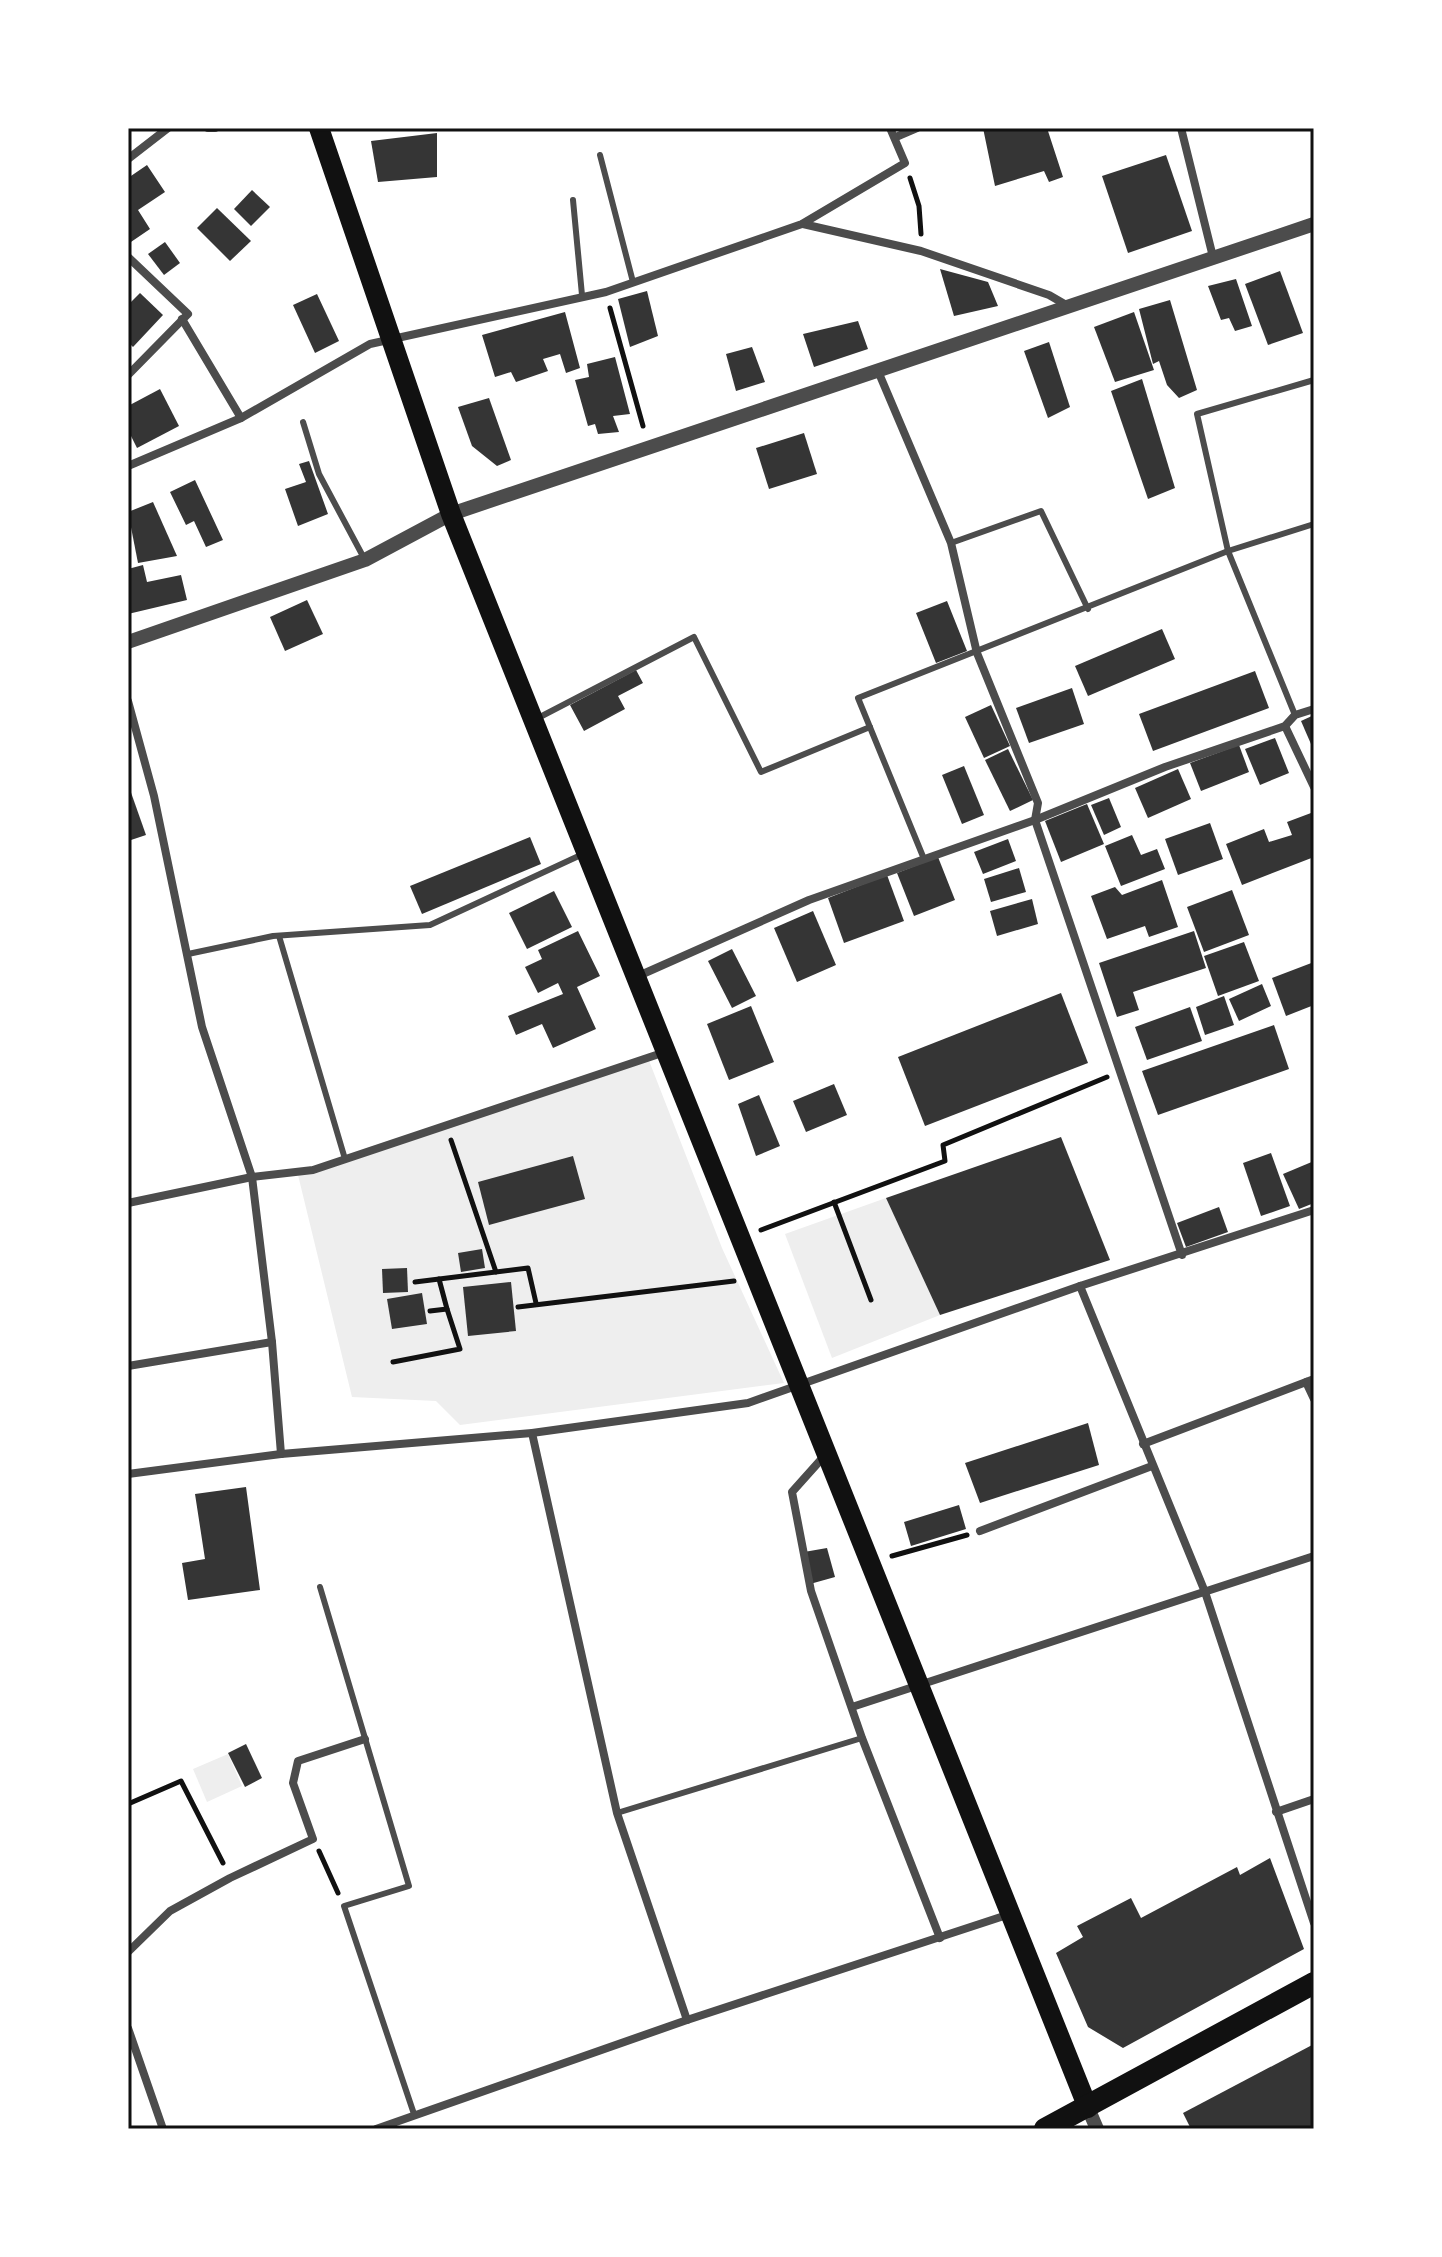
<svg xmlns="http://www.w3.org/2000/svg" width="1442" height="2257" viewBox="0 0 1442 2257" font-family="Cabin,sans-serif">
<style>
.green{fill:#eee}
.building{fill:#353535}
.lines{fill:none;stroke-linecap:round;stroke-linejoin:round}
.path{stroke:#111;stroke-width:5}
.service{stroke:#4c4c4c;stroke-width:6}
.minor{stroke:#4c4c4c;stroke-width:8}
.tertiary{stroke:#4c4c4c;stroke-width:14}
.primary{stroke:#111;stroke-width:20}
.trunk{stroke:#111;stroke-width:22}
.neatline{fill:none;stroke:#111;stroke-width:3}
</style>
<rect width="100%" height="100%" fill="#fff"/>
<g class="green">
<path d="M648,1058L722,1248L784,1383L460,1425L436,1401L352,1397L298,1175Z"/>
<path d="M886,1198L940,1315L832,1358L785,1234Z"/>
<path d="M228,1754L242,1786L207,1802L193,1769Z"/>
</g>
<g class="building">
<path d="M983,128H1047L1063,177L1049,182L1044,171L995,186Z"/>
<path d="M437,133V177L378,182L371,141Z"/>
<path d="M1166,155L1192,231L1128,253L1102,176Z"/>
<path d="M147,165L165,192L138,210L150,229L128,244V178Z"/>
<path d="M252,190L270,207L251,226L234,209Z"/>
<path d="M217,208L251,241L230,261L197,228Z"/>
<path d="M165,242L180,263L164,275L148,254Z"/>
<path d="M940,269L988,282L998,306L954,316Z"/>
<path d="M1280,271L1303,333L1268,345L1245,284Z"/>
<path d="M1236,279L1252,326L1235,331L1229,318L1221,320L1208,286Z"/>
<path d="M647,291L658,336L630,347L618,299Z"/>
<path d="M140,293L163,315L133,347L128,342V305Z"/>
<path d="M317,294L339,341L315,353L293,305Z"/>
<path d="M1170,300L1197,390L1179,398L1167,385L1159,361L1153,364L1139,309Z"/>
<path d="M565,312L580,368L566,373L560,354L543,359L548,371L516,382L511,372L495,377L482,335Z"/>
<path d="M1134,312L1154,370L1115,382L1094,327Z"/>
<path d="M858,321L868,349L814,367L803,334Z"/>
<path d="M1049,342L1070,407L1048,418L1024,351Z"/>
<path d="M752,347L765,382L736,391L726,354Z"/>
<path d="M615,357L630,414L613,416L619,432L598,434L595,424L588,426L575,380L589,377L587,364Z"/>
<path d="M1142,379L1175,488L1148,499L1111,391Z"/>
<path d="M160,389L179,426L137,448L128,430V406Z"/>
<path d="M489,398L511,460L497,466L472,446L458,407Z"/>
<path d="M804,433L817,474L769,489L756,448Z"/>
<path d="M309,461L328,514L298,526L285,489L306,482L299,464Z"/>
<path d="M195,480L223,540L206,547L194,521L186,525L170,492Z"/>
<path d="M153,502L177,556L138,563L128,512Z"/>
<path d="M143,565L147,582L181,575L187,600L128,614V569Z"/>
<path d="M307,600L323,634L285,651L270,617Z"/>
<path d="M947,601L967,651L936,663L916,613Z"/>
<path d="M1162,629L1175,659L1088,696L1075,666Z"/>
<path d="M636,670L643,683L618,696L625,709L584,731L570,705Z"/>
<path d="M1255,671L1269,708L1153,751L1139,714Z"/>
<path d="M1072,688L1084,724L1029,743L1016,708Z"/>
<path d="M991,705L1010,746L984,758L965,717Z"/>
<path d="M1314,715V751L1301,721Z"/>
<path d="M1275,738L1289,773L1260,785L1245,749Z"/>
<path d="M1239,745L1249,772L1201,791L1190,763Z"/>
<path d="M1008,749L1033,800L1010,811L985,760Z"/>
<path d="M964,766L984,815L962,824L942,775Z"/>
<path d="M1178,769L1191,799L1148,818L1135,788Z"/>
<path d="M128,784L146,835L128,841Z"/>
<path d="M1109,798L1121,827L1104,835L1091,805Z"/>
<path d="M1087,804L1104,844L1061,862L1045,821Z"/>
<path d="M1311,813L1314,857L1242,885L1226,844L1264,829L1269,842L1292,835L1287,822Z"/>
<path d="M1210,823L1223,859L1178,875L1165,839Z"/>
<path d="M1132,835L1141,855L1157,849L1165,869L1121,886L1105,846Z"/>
<path d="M530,837L541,864L422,914L410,886Z"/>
<path d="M1008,839L1016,861L983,874L974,852Z"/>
<path d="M938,857L955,900L914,916L897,873Z"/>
<path d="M1019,868L1026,892L991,902L984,879Z"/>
<path d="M887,875L904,921L844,943L828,898Z"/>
<path d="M1162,880L1178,927L1149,937L1145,926L1107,939L1091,896L1115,887L1122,895Z"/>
<path d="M1232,890L1249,935L1204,952L1187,907Z"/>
<path d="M554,891L572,927L527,949L509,913Z"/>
<path d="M1032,899L1038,924L997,936L990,911Z"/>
<path d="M813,911L836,965L797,982L774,928Z"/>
<path d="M578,931L600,976L577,987L596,1029L553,1048L542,1024L516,1035L508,1016L563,994L558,983L538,993L525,967L542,959L538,950Z"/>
<path d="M1194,931L1206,968L1133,992L1139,1010L1117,1017L1099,963Z"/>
<path d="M1244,942L1259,981L1218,996L1204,956Z"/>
<path d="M732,949L756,996L732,1008L708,961Z"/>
<path d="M1314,962V1005L1286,1016L1272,978Z"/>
<path d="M1262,984L1271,1006L1239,1021L1229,999Z"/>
<path d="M1061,993L1088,1063L925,1126L898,1057Z"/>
<path d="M1224,996L1234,1025L1205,1035L1196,1007Z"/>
<path d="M751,1006L774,1062L729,1080L707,1024Z"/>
<path d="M1190,1007L1202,1041L1147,1060L1135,1027Z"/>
<path d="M1274,1025L1289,1069L1158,1115L1142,1071Z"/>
<path d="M834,1084L847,1115L806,1132L793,1101Z"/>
<path d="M759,1095L780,1146L756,1156L738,1104Z"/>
<path d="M1061,1137L1110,1260L940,1315L886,1198Z"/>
<path d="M1271,1153L1290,1206L1261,1216L1243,1163Z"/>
<path d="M573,1156L585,1199L489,1225L478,1182Z"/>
<path d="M1314,1161V1203L1299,1209L1283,1174Z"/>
<path d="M1219,1207L1228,1232L1186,1247L1177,1223Z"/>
<path d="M482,1249L485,1268L461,1272L458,1253Z"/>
<path d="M407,1268L408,1292L383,1293L382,1269Z"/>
<path d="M511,1282L516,1331L468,1336L463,1287Z"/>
<path d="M422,1293L427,1324L392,1329L387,1299Z"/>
<path d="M1088,1423L1099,1465L980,1503L965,1463Z"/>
<path d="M246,1487L260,1590L188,1600L182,1563L205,1559L195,1494Z"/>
<path d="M959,1505L966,1529L911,1546L904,1522Z"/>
<path d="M827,1548L835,1577L810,1584L804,1552Z"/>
<path d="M246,1744L262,1778L245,1787L228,1753Z"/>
<path d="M1270,1858L1304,1949L1123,2048L1088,2027L1056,1953L1083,1937L1077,1926L1131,1898L1141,1918L1237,1867L1240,1875Z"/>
<path d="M1314,2044V2129H1191L1183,2113Z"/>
</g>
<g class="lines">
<g class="path">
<path d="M910,178L919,206L921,234"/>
<path d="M610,308L643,426"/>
<path d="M451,1140L496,1272"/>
<path d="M834,1202L871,1300"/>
<path d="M761,1230L945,1161L943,1145L1107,1077"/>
<path d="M415,1282L528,1268L536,1303"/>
<path d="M518,1307L734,1281"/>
<path d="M430,1311L447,1309L439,1279"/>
<path d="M393,1362L460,1349L447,1309"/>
<path d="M892,1556L967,1535"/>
<path d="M128,1804L181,1781L223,1863"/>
<path d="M319,1851L338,1893"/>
</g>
<g class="service">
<path d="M600,155L633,282"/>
<path d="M573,200L582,295"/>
<path d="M303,422L319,474L365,560"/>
<path d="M951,543L1041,511L1088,609"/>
<path d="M1295,715L1228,551L1197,414L1314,380"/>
<path d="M538,718L694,637L761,772L870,727"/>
<path d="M924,859L858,698L1228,551L1314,524"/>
<path d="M279,936L345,1159"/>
<path d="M188,954L273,936L430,925L583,854"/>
<path d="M320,1587L409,1886L344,1906L414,2114"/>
<path d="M617,1813L862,1738"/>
</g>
<g class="minor">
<path d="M208,128H215"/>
<path d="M1181,128L1213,257"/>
<path d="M896,137L917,128"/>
<path d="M128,159L168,128"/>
<path d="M803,224L921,251L1049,295L1068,306"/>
<path d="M128,257L188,314L128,375"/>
<path d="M182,319L241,418"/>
<path d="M878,371L951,543L977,653L1038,803L1035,820L1182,1255"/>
<path d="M128,466L241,418L370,344L606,292L802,224L905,163L890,128"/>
<path d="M128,701L154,796L202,1027L252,1177L272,1342L281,1454"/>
<path d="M1285,726L1314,787"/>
<path d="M636,977L809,900L1035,820L1165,767L1285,726L1295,715L1314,709"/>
<path d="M128,1203L252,1177L313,1170L665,1052"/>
<path d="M1080,1286L1205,1592L1314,1923"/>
<path d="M128,1366L272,1342"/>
<path d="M1306,1382L1314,1399"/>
<path d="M532,1433L617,1813L687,2020"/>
<path d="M1143,1444L1314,1379"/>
<path d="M826,1454L792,1492L811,1591L862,1738L940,1938"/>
<path d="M128,1474L281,1454L532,1433L748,1403L1080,1286L1314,1210"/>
<path d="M980,1531L1152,1466"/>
<path d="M852,1707L1314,1556"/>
<path d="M1276,1812L1314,1799"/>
<path d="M128,1952L170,1911L230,1878L313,1839L293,1783L298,1761L365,1739"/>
<path d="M128,2028L163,2129"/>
<path d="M376,2129L687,2020L1010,1914"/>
</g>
<g class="tertiary">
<path d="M128,642L365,560L451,514L1314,224"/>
<path d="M1088,2108L1097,2129"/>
</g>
<path class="primary" d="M319,128L451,514L1088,2108"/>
<path class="trunk" d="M1045,2129L1314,1983"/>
</g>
<rect width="1442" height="2257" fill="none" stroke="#ffffff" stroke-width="260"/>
<rect x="130" y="130" width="1182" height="1997" class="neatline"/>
</svg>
